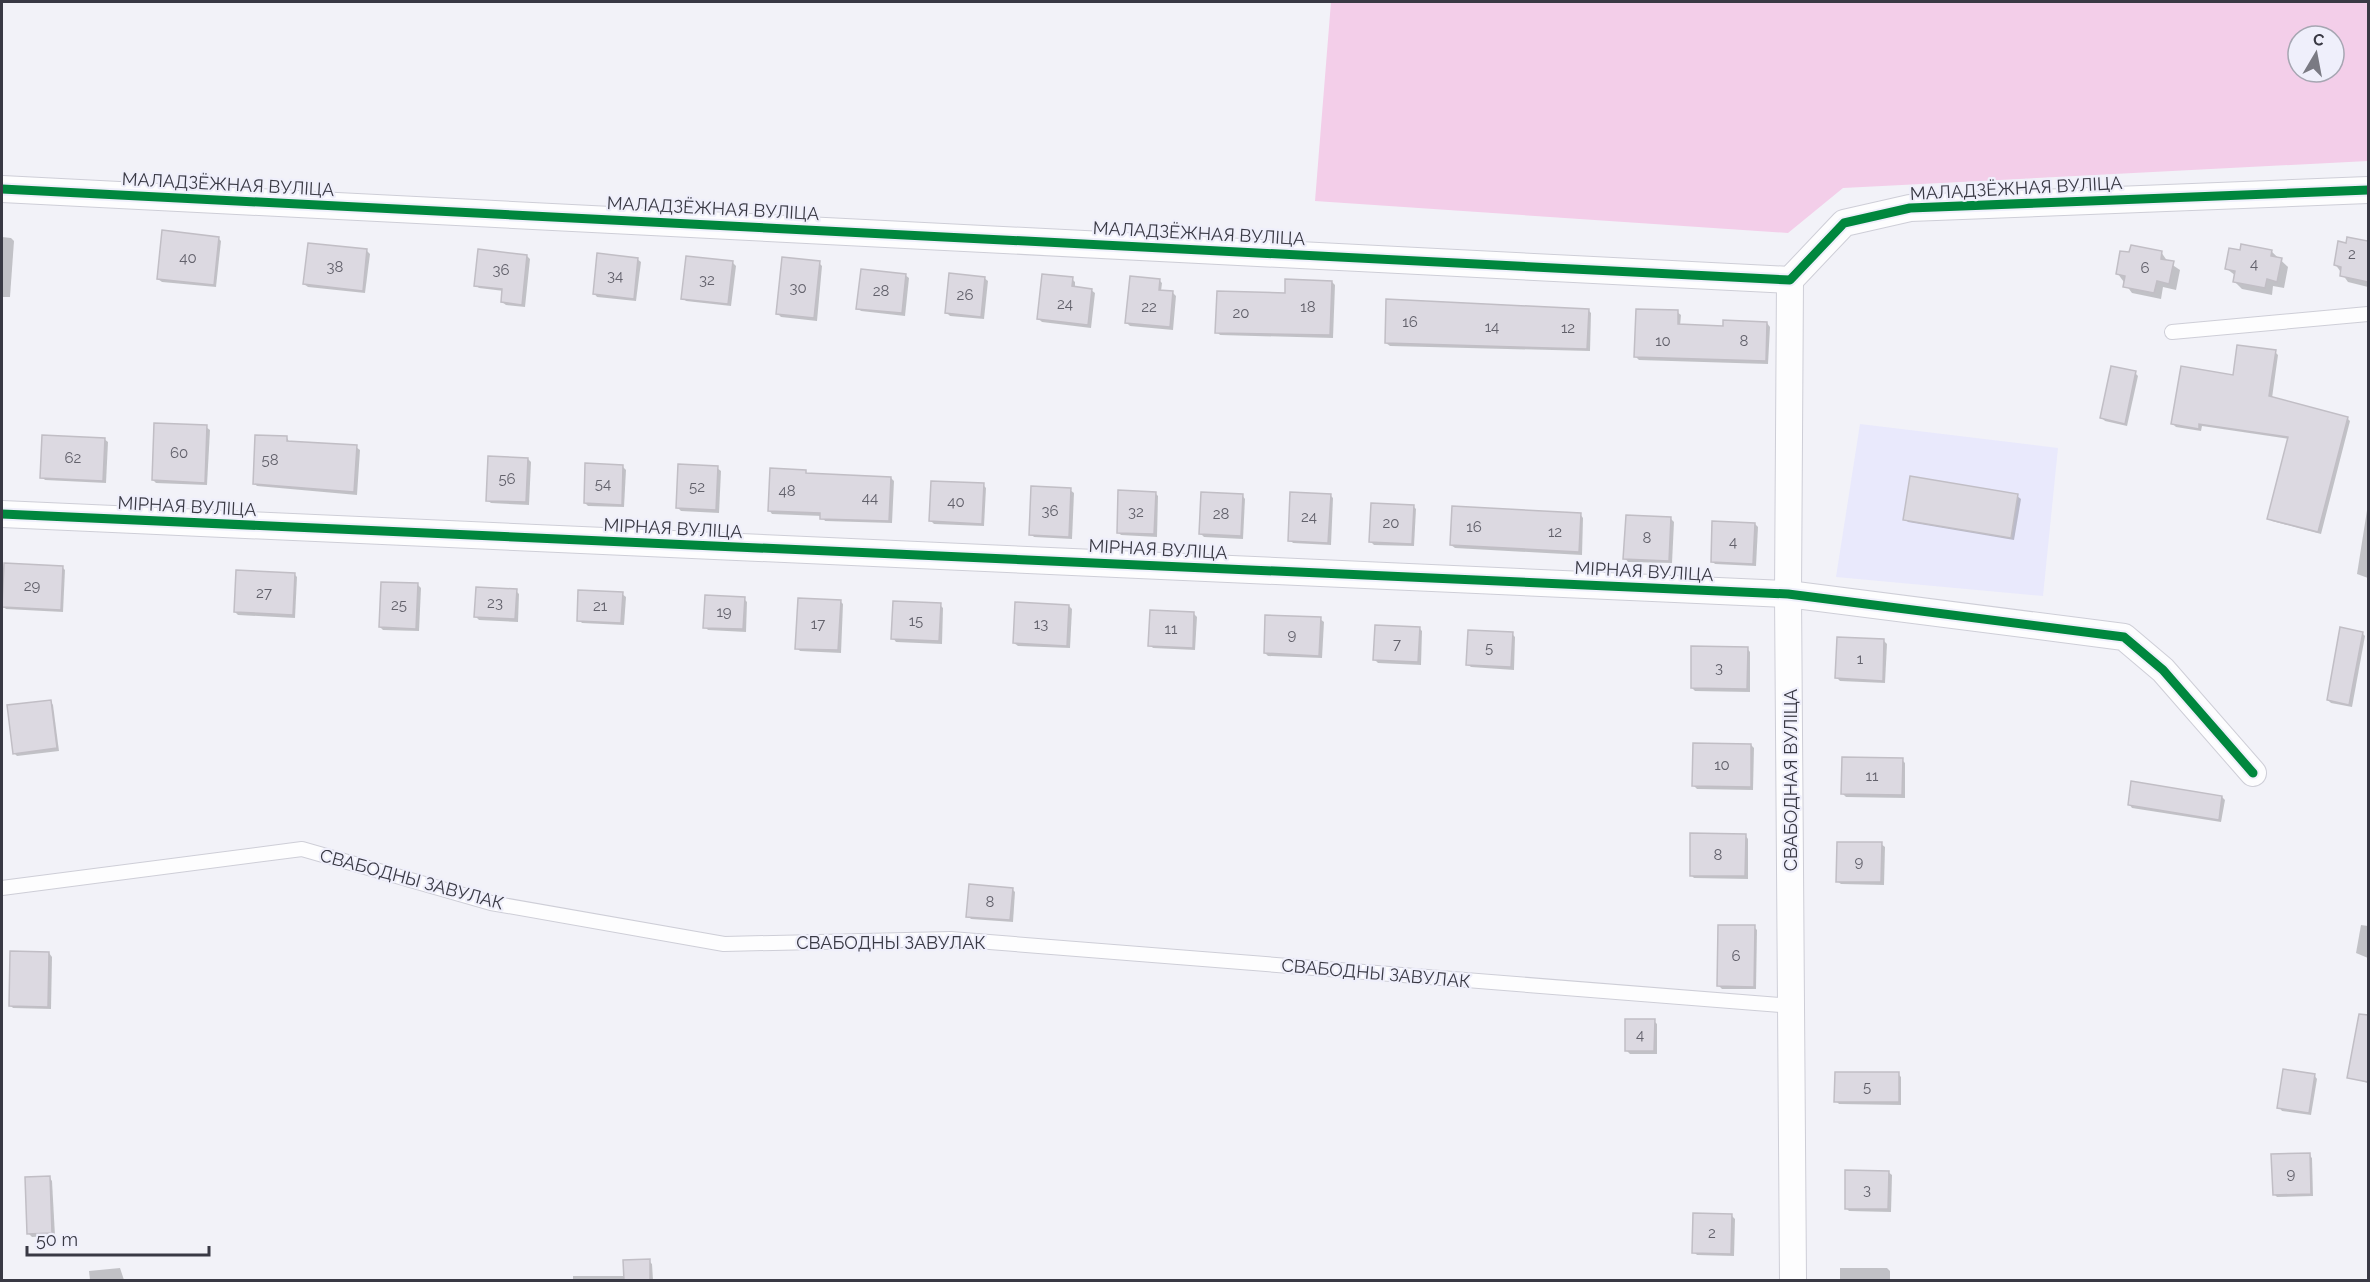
<svg xmlns="http://www.w3.org/2000/svg" width="2370" height="1282" viewBox="0 0 2370 1282" font-family="Raleway,sans-serif">
<style>
.built{fill:#e9e9fc}
.green{fill:#f3cee9;fill-rule:evenodd}
.shadow{fill:#0003}
.building{fill:#dcd9e1;stroke:#c1bec5;stroke-width:1.5}
.lines{fill:none;stroke-linecap:round;stroke-linejoin:round}
.lane-casing{stroke:#ceced7;stroke-width:16}
.street-casing{stroke:#ceced7;stroke-width:28}
.lane{stroke:#fdfdfe;stroke-width:14}
.street{stroke:#fdfdfe;stroke-width:26}
.cycleway-casing{stroke:#efeffb;stroke-width:13}
.cycleway{stroke:#00873e;stroke-width:9}
.labels{text-anchor:middle;dominant-baseline:central;stroke-width:4.5;stroke-linejoin:round;paint-order:stroke}
.number-label{font-size:15px;fill:#62616b}
.street-label{font-size:18px;fill:#393944;stroke:#efeffb}
</style>
<rect width="100%" height="100%" fill="#f2f2f8"/>
<path class="built" d="M1860,424L2058,448L2043,596L1836,577Z"/>
<path class="green" d="M1331,2H2368V161L1843,188L1788,233L1315,201ZM2298,36H2334V72H2298Z"/>
<g class="shadow">
<path d="M2,237L11,238L14,241L10,297H2Z"/>
<path d="M218,238L221,241L216,287L162,282L158,279Z"/>
<path d="M2349,238L2368,242V287L2348,282L2335,264Z"/>
<path d="M367,251L370,254L365,293L308,287L304,284Z"/>
<path d="M2241,251H2271L2288,267L2284,288L2273,286L2272,295L2242,289L2235,282L2236,276L2227,269Z"/>
<path d="M2161,252L2168,262L2180,270L2176,290L2163,287L2161,299L2132,293L2118,274Z"/>
<path d="M527,256L530,259L525,307L506,305L502,302L504,291L479,288L476,285Z"/>
<path d="M637,259L641,262L636,301L597,297L594,293Z"/>
<path d="M732,262L736,266L731,306L686,301L683,298Z"/>
<path d="M819,263L822,266L817,321L781,317L777,313Z"/>
<path d="M905,275L909,278L905,316L861,311L858,308Z"/>
<path d="M984,278L988,281L984,319L950,316L947,313Z"/>
<path d="M1072,279L1075,282V288L1091,290L1095,293L1091,328L1042,322L1039,319Z"/>
<path d="M1159,280L1162,283L1161,291L1173,293L1176,296L1173,330L1130,326L1127,323Z"/>
<path d="M1332,282L1335,285L1333,338L1220,335L1217,332Z"/>
<path d="M1588,310L1591,313L1590,351L1390,346L1386,343Z"/>
<path d="M1677,312L1681,315L1680,326L1724,327L1767,323L1770,327L1768,364L1639,360L1636,357Z"/>
<path d="M2275,352L2278,355L2272,398L2347,418L2350,421L2321,534L2272,521L2269,518L2289,439L2202,426L2201,431L2176,427L2173,424L2234,377Z"/>
<path d="M2135,373L2138,376L2127,426L2105,421L2102,418Z"/>
<path d="M206,427L210,430L207,485L156,483L153,480Z"/>
<path d="M287,438L290,443L356,447L360,450L357,495L257,486L254,483Z"/>
<path d="M104,439L108,442L106,483L45,480L42,477Z"/>
<path d="M528,459L531,462L529,505L491,503L487,500Z"/>
<path d="M623,467L626,470L624,507L588,506L585,503Z"/>
<path d="M717,468L721,471L719,513L681,511L678,508Z"/>
<path d="M805,472L808,475L891,478L894,481L892,523L825,521L822,516L772,514L769,510Z"/>
<path d="M983,485L986,488L984,526L934,524L931,521Z"/>
<path d="M1070,490L1074,493L1072,539L1034,537L1031,534Z"/>
<path d="M1155,493L1158,496L1157,537L1121,535L1118,532Z"/>
<path d="M1242,495L1245,499L1243,539L1204,537L1201,534Z"/>
<path d="M1330,495L1333,498L1331,545L1293,543L1290,540Z"/>
<path d="M2017,496L2021,499L2014,540L1908,522L1905,519Z"/>
<path d="M2368,504V578L2357,574Z"/>
<path d="M1413,506L1416,509L1414,546L1374,545L1370,541Z"/>
<path d="M1580,514L1583,518L1582,555L1455,548L1451,545Z"/>
<path d="M1670,518L1674,522L1672,563L1628,562L1625,558Z"/>
<path d="M1755,524L1758,527L1756,566L1715,564L1712,561Z"/>
<path d="M62,567L65,570L63,612L6,609L3,606Z"/>
<path d="M294,574L297,577L295,618L238,615L235,612Z"/>
<path d="M418,585L421,588L419,631L383,630L380,627Z"/>
<path d="M516,591L519,594L518,622L479,620L476,617Z"/>
<path d="M622,594L626,597L624,625L582,623L579,620Z"/>
<path d="M744,599L747,602L746,632L708,630L705,627Z"/>
<path d="M840,601L843,604L841,653L800,651L797,648Z"/>
<path d="M940,605L943,608L942,644L896,642L893,638Z"/>
<path d="M1069,606L1072,609L1070,648L1018,646L1014,643Z"/>
<path d="M1194,614L1197,617L1195,650L1153,648L1150,645Z"/>
<path d="M1320,619L1324,622L1322,658L1268,656L1265,653Z"/>
<path d="M1419,628L1422,631L1421,665L1378,663L1375,660Z"/>
<path d="M2362,633L2365,636L2352,707L2331,703L2328,700Z"/>
<path d="M1512,634L1515,637L1514,670L1471,667L1467,664Z"/>
<path d="M1884,641L1887,644L1885,683L1840,681L1837,678Z"/>
<path d="M1747,648L1750,652V692L1695,691L1692,688Z"/>
<path d="M50,701L53,705L59,751L17,756L14,753Z"/>
<path d="M1751,745L1754,748L1753,790L1697,789L1694,786Z"/>
<path d="M1902,760L1905,763V798L1846,797L1843,794Z"/>
<path d="M2222,797L2225,800L2221,822L2132,808L2129,804Z"/>
<path d="M1745,835L1748,839V879L1694,878L1691,875Z"/>
<path d="M1881,844L1885,847L1884,885L1841,884L1837,881Z"/>
<path d="M1012,889L1015,892L1013,922L971,919L968,916Z"/>
<path d="M2361,925L2368,926V958L2356,953Z"/>
<path d="M1754,927L1757,930L1756,989H1722L1719,986Z"/>
<path d="M49,953L52,957L51,1009L13,1008L10,1005Z"/>
<path d="M1654,1021L1657,1024V1054H1630L1626,1050Z"/>
<path d="M2355,1042L2368,1044V1083L2349,1077Z"/>
<path d="M1898,1074L1901,1077V1105L1839,1104L1836,1101Z"/>
<path d="M2314,1075L2317,1079L2311,1115L2282,1111L2279,1107Z"/>
<path d="M2309,1155L2312,1158L2313,1196L2277,1197L2274,1194Z"/>
<path d="M1888,1172L1892,1175L1891,1212L1849,1211L1846,1208Z"/>
<path d="M49,1177L52,1181L55,1236L32,1237L29,1234Z"/>
<path d="M1731,1215L1735,1219L1734,1256L1697,1255L1694,1252Z"/>
<path d="M649,1261L652,1264L653,1280H573V1276H625Z"/>
<path d="M120,1268L124,1280H90L89,1271Z"/>
<path d="M1840,1268H1887L1890,1271V1280H1840Z"/>
</g>
<g class="building">
<path d="M162,230L219,237L214,285L157,279Z"/>
<path d="M2347,237L2368,241V282L2340,276L2341,267L2334,265L2338,241L2346,243Z"/>
<path d="M308,243L367,249L363,291L303,284Z"/>
<path d="M2241,244L2272,250L2271,256L2282,258L2277,282L2267,279L2265,288L2233,282L2235,271L2225,269L2229,248L2240,250Z"/>
<path d="M2131,245L2162,251L2161,259L2174,261L2169,284L2157,281L2154,293L2123,287L2125,276L2116,274L2120,251L2129,252Z"/>
<path d="M478,249L527,255L522,305L501,302L502,289L474,286Z"/>
<path d="M597,253L638,258L634,299L593,294Z"/>
<path d="M686,256L733,261L728,304L681,299Z"/>
<path d="M782,257L820,261L814,318L776,314Z"/>
<path d="M861,269L906,274L902,313L856,309Z"/>
<path d="M949,273L985,277L981,317L945,313Z"/>
<path d="M1042,274L1073,277L1072,286L1092,289L1088,325L1037,319Z"/>
<path d="M1130,276L1160,279L1159,290L1173,291L1170,327L1125,323Z"/>
<path d="M1285,279L1332,281L1330,335L1215,333L1217,291L1285,293Z"/>
<path d="M1386,299L1589,309L1587,349L1385,343Z"/>
<path d="M1636,309L1678,310V324L1723,326V320L1767,322L1766,361L1634,357Z"/>
<path d="M2237,345L2276,350L2269,396L2348,417L2318,532L2267,519L2288,437L2199,424V429L2171,424L2181,366L2233,375Z"/>
<path d="M2111,366L2136,371L2125,424L2100,418Z"/>
<path d="M154,423L207,425L205,483L152,480Z"/>
<path d="M42,435L105,438L103,481L40,478Z"/>
<path d="M255,435L287,436V441L357,445L354,492L253,484Z"/>
<path d="M488,456L528,458L526,502L486,501Z"/>
<path d="M585,463L623,465L622,505L584,503Z"/>
<path d="M678,464L718,466L716,510L676,508Z"/>
<path d="M770,468L806,470V473L891,477L889,521L820,519V513L768,511Z"/>
<path d="M1910,476L2018,494L2011,538L1903,520Z"/>
<path d="M931,481L984,483L982,524L929,521Z"/>
<path d="M1031,486L1071,488L1069,537L1029,535Z"/>
<path d="M1118,490L1156,492L1154,534L1117,533Z"/>
<path d="M1201,492L1243,494L1241,536L1199,534Z"/>
<path d="M1290,492L1331,494L1328,543L1288,541Z"/>
<path d="M1371,503L1414,505L1412,544L1369,542Z"/>
<path d="M1452,506L1581,513L1579,552L1450,545Z"/>
<path d="M1626,515L1671,517L1669,561L1623,559Z"/>
<path d="M1712,521L1755,523L1753,564L1711,562Z"/>
<path d="M4,563L63,566L61,610L2,607Z"/>
<path d="M236,570L295,573L293,615L234,612Z"/>
<path d="M381,582L418,583L416,629L379,627Z"/>
<path d="M476,587L517,589L515,619L474,617Z"/>
<path d="M578,590L623,592L621,623L577,621Z"/>
<path d="M705,595L745,597L743,629L703,628Z"/>
<path d="M798,598L841,600L838,650L795,649Z"/>
<path d="M893,601L941,603L939,641L891,639Z"/>
<path d="M1015,602L1069,605L1067,646L1013,643Z"/>
<path d="M1150,610L1194,612L1193,648L1148,646Z"/>
<path d="M1265,615L1321,617L1319,656L1264,653Z"/>
<path d="M1375,625L1420,627L1418,662L1373,660Z"/>
<path d="M2340,627L2363,632L2349,705L2327,700Z"/>
<path d="M1468,630L1513,632L1511,667L1466,665Z"/>
<path d="M1837,637L1884,639L1883,681L1835,678Z"/>
<path d="M1691,646L1748,647L1747,689L1691,688Z"/>
<path d="M51,700L57,748L13,754L7,705Z"/>
<path d="M1693,743L1751,744V787L1692,786Z"/>
<path d="M1842,757L1903,758L1902,795L1841,794Z"/>
<path d="M2131,781L2222,796L2219,820L2128,805Z"/>
<path d="M1690,833L1746,834L1745,876H1690Z"/>
<path d="M1837,842H1882L1881,882H1836Z"/>
<path d="M969,884L1013,888L1010,920L966,917Z"/>
<path d="M1718,925H1755L1754,987L1717,986Z"/>
<path d="M10,951L49,952L48,1007L9,1006Z"/>
<path d="M2359,1014L2368,1015V1082L2347,1078Z"/>
<path d="M1625,1019H1655L1654,1051H1625Z"/>
<path d="M2283,1069L2315,1074L2309,1113L2277,1108Z"/>
<path d="M1835,1072H1899V1102H1834Z"/>
<path d="M2310,1153L2311,1194L2273,1195L2271,1154Z"/>
<path d="M1845,1170L1889,1171L1888,1209H1845Z"/>
<path d="M50,1176L52,1233L27,1234L25,1177Z"/>
<path d="M1693,1213L1732,1214L1731,1254L1692,1253Z"/>
<path d="M650,1259V1281H624L623,1260Z"/>
</g>
<g class="lines">
<defs>
<g id="lane">
<path d="M2172,332L2368,314"/>
<path d="M2,888L302,849L491,903L724,944L951,939L1792,1006"/>
</g>
<g id="street">
<path d="M2,189L1790,280L1844,223L1910,208L2368,190"/>
<path d="M1790,280L1788,594L1793,1280"/>
<path d="M2,514L1788,594L2124,637L2163,670L2253,773"/>
</g>
</defs>
<use href="#lane" class="lane-casing"/>
<use href="#street" class="street-casing"/>
<use href="#lane" class="lane"/>
<use href="#street" class="street"/>
<defs>
<g id="cycleway">
<path d="M2,189L1790,280L1844,223L1910,208L2368,190"/>
<path d="M2,514L1788,594L2124,637L2163,670L2253,773"/>
</g>
</defs>
<use href="#cycleway" class="cycleway-casing"/>
<use href="#cycleway" class="cycleway"/>
</g>
<g class="labels">
<g class="number-label">
<text x="2352" y="254">2</text>
<text x="188" y="258">40</text>
<text x="2254" y="264">4</text>
<text x="335" y="267">38</text>
<text x="2145" y="268">6</text>
<text x="501" y="270">36</text>
<text x="615" y="276">34</text>
<text x="707" y="280">32</text>
<text x="798" y="288">30</text>
<text x="881" y="291">28</text>
<text x="965" y="295">26</text>
<text x="1065" y="304">24</text>
<text x="1149" y="307">22</text>
<text x="1308" y="307">18</text>
<text x="1241" y="313">20</text>
<text x="1410" y="322">16</text>
<text x="1492" y="327">14</text>
<text x="1568" y="328">12</text>
<text x="1663" y="341">10</text>
<text x="1744" y="341">8</text>
<text x="179" y="453">60</text>
<text x="73" y="458">62</text>
<text x="270" y="460">58</text>
<text x="507" y="479">56</text>
<text x="603" y="484">54</text>
<text x="697" y="487">52</text>
<text x="787" y="491">48</text>
<text x="870" y="498">44</text>
<text x="956" y="502">40</text>
<text x="1050" y="511">36</text>
<text x="1136" y="512">32</text>
<text x="1221" y="514">28</text>
<text x="1309" y="517">24</text>
<text x="1391" y="523">20</text>
<text x="1474" y="527">16</text>
<text x="1555" y="532">12</text>
<text x="1647" y="538">8</text>
<text x="1733" y="542">4</text>
<text x="32" y="586">29</text>
<text x="264" y="593">27</text>
<text x="495" y="603">23</text>
<text x="399" y="605">25</text>
<text x="600" y="606">21</text>
<text x="724" y="612">19</text>
<text x="916" y="621">15</text>
<text x="818" y="624">17</text>
<text x="1041" y="624">13</text>
<text x="1171" y="629">11</text>
<text x="1292" y="635">9</text>
<text x="1397" y="644">7</text>
<text x="1489" y="648">5</text>
<text x="1860" y="659">1</text>
<text x="1719" y="668">3</text>
<text x="1722" y="765">10</text>
<text x="1872" y="776">11</text>
<text x="1718" y="855">8</text>
<text x="1859" y="862">9</text>
<text x="990" y="902">8</text>
<text x="1736" y="956">6</text>
<text x="1640" y="1035">4</text>
<text x="1867" y="1087">5</text>
<text x="2291" y="1174">9</text>
<text x="1867" y="1190">3</text>
<text x="1712" y="1233">2</text>
</g>
<g class="street-label">
<text transform="translate(228 184) rotate(3)">МАЛАДЗЁЖНАЯ ВУЛІЦА</text>
<text transform="translate(2016 188) rotate(-3)">МАЛАДЗЁЖНАЯ ВУЛІЦА</text>
<text transform="translate(713 208) rotate(3)">МАЛАДЗЁЖНАЯ ВУЛІЦА</text>
<text transform="translate(1199 233) rotate(3)">МАЛАДЗЁЖНАЯ ВУЛІЦА</text>
<text transform="translate(187 506) rotate(3)">МІРНАЯ ВУЛІЦА</text>
<text transform="translate(673 528) rotate(3)">МІРНАЯ ВУЛІЦА</text>
<text transform="translate(1158 549) rotate(3)">МІРНАЯ ВУЛІЦА</text>
<text transform="translate(1644 571) rotate(3)">МІРНАЯ ВУЛІЦА</text>
<text transform="translate(1790 780) rotate(-90)">СВАБОДНАЯ ВУЛІЦА</text>
<text transform="translate(412 879) rotate(15)">СВАБОДНЫ ЗАВУЛАК</text>
<text x="891" y="942">СВАБОДНЫ ЗАВУЛАК</text>
<text transform="translate(1376 973) rotate(5)">СВАБОДНЫ ЗАВУЛАК</text>
</g>
</g>
<rect width="2370" height="1282" fill="none" stroke="#393944" stroke-width="6"/>
<g transform="translate(2316 54) rotate(10)"><circle r="28" fill="#efeffb" stroke="#a6a6b2" stroke-width="1.5"/>
<path d="M0-4.5L10 22L0 15L-10 22Z" fill="#7a7a83"/>
<text y="-9" font-size="16" font-weight="bold" text-anchor="middle" fill="#393944">С</text>
</g>
<path d="M27 1246v9h182v-9" fill="none" stroke="#393944" stroke-width="3"/>
<text x="36" y="1246" font-size="18" fill="#393944" stroke="#efeffb" stroke-width="4.5" paint-order="stroke">50 m</text>
</svg>
